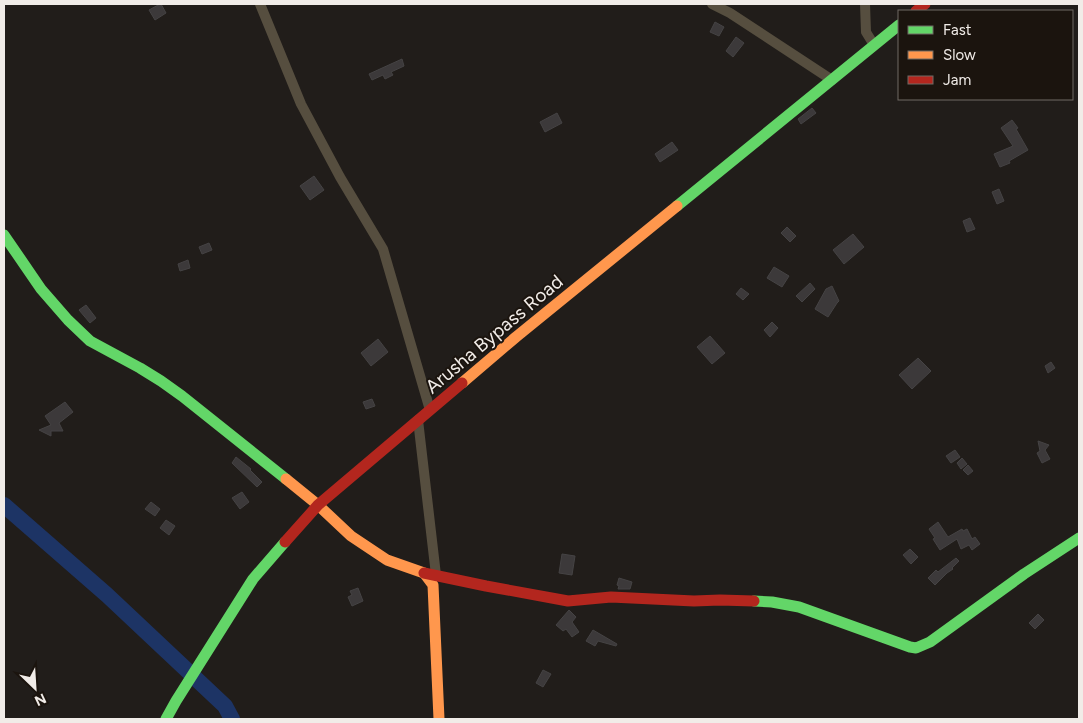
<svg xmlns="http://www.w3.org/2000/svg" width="1083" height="723" viewBox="0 0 1083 723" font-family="Figtree,sans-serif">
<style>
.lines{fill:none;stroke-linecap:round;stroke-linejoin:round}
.river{stroke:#1d3465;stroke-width:16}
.building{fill:#3c393a;stroke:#454344}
.street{stroke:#564e3f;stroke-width:10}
.fast{stroke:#63d668;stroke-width:11}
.slow{stroke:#ff974d;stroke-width:11}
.jam{stroke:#b3261e;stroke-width:11}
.labels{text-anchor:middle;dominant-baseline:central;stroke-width:4;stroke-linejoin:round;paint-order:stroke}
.street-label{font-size:19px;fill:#f1ece8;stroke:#1b140e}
</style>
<rect width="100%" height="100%" fill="#211d1a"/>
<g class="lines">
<path class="river" d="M4,505L107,595L225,706L232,719"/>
</g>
<g class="building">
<path d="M160,4H161L166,13L155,20L149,10Z"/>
<path d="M715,22L724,27L719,36L710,32Z"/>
<path d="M736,37L744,43L733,57L726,51Z"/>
<path d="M402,59L404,66L391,72L393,75L385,79L383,75L372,80L369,74Z"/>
<path d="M812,108L816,113L801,124L798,119Z"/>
<path d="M557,113L562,123L545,132L540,122Z"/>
<path d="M1012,120L1018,128L1016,129L1028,150L1009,161L1010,163L1000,167L994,154L1013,146L1001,128Z"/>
<path d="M672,142L678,150L660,162L655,154Z"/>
<path d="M314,176L324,190L310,200L300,186Z"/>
<path d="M999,189L1004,201L997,204L992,192Z"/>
<path d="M970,218L975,229L967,232L963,221Z"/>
<path d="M787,227L796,236L790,242L781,233Z"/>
<path d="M853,234L864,247L844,264L833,250Z"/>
<path d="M209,243L212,250L202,254L199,247Z"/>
<path d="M188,260L190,268L180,271L178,264Z"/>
<path d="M774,267L789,276L782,287L767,278Z"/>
<path d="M810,283L815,289L802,302L796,296Z"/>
<path d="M832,286L839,301L837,303L828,317L815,309L826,289Z"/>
<path d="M741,288L749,294L743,300L736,294Z"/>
<path d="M86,305L96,318L90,323L79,310Z"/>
<path d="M772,322L778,328L770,337L764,330Z"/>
<path d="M710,336L725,353L712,364L697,347Z"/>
<path d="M378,339L388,352L371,366L361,353Z"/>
<path d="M918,358L931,371L912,389L899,375Z"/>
<path d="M1051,362L1055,368L1048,373L1045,366Z"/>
<path d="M372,399L375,406L366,409L363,402Z"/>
<path d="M65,402L73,412L59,423L63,431H51V436L39,430L51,425L45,416Z"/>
<path d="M1038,441L1049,445L1045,450L1050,459L1042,463L1037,453L1040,451Z"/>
<path d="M955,450L960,457L951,463L946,456Z"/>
<path d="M236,457L251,469L250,470L262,482L257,487L232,463Z"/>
<path d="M962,458L967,464L961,469L957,463Z"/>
<path d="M968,465L973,471L968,475L963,470Z"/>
<path d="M242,492L249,502L240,509L232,498Z"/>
<path d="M151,502L160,509L155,516L145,509Z"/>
<path d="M166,520L175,526L169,535L160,528Z"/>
<path d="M938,522L948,537L962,529L963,531L967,529L972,539L975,537L980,544L972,550L969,545L961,549L957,539L940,550L933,539L935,538L929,529Z"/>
<path d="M910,549L918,557L911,564L903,555Z"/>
<path d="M562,554L575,556L572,575L559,573Z"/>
<path d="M956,558L959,561L952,568L953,569L947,573L935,585L928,578L936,570L938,572Z"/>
<path d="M619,578L632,582L630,589H618L619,586L617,585Z"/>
<path d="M358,588L363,601L352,606L348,597L352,595L350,591Z"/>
<path d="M569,610L576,617L572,622L579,632L572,637L566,629L563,631L556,625Z"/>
<path d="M1038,614L1044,620L1035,629L1029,623Z"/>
<path d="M593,630L617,644L616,646L598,641L595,646L586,641Z"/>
<path d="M543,670L551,674L543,687L536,683Z"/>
</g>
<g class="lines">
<g class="street">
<path d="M260,4L301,104L340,177L383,249L430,410"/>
<path d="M712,4L730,13L832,80"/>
<path d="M865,4L866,32L874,45"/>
<path d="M418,420L436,575"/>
</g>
<g class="fast">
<path d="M677,206L899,25"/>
<path d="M4,235L41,289L68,320L90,341L140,368L161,381L182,396L286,479"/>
<path d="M754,601L772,602L799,607L910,647L916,648L930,642L1024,574L1079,538"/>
<path d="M166,719L176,701L253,579L285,542"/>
</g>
<g class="slow">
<path d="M462,383L516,337L677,206"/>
<path d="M286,479L318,505L351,536L387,560L424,573L433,585L439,719"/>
</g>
<g class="jam">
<path d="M916,11L925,4"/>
<path d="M285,542L318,505L462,383"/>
<path d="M424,573L486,586L568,601L611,597L694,601L720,600L754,601"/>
</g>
</g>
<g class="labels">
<g class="street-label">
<text transform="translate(494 334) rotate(-40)">Arusha Bypass Road</text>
</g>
</g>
<rect width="1083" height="723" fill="none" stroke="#f1ece8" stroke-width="10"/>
<rect x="898" y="10" width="175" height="90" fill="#1b140e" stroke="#716a65"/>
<rect x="908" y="26" width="25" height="8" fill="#63d668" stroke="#716a65"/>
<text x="943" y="35" font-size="15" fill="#f1ece8">Fast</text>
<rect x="908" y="51" width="25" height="8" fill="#ff974d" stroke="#716a65"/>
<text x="943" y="60" font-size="15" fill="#f1ece8">Slow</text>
<rect x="908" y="76" width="25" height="8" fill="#b3261e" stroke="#716a65"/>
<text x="943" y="85" font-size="15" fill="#f1ece8">Jam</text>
<g transform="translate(35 688) rotate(155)" stroke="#1b140e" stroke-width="4" paint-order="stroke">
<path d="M0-4L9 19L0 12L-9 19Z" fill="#f1ece8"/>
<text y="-8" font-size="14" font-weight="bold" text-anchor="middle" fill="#f1ece8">N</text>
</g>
</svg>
